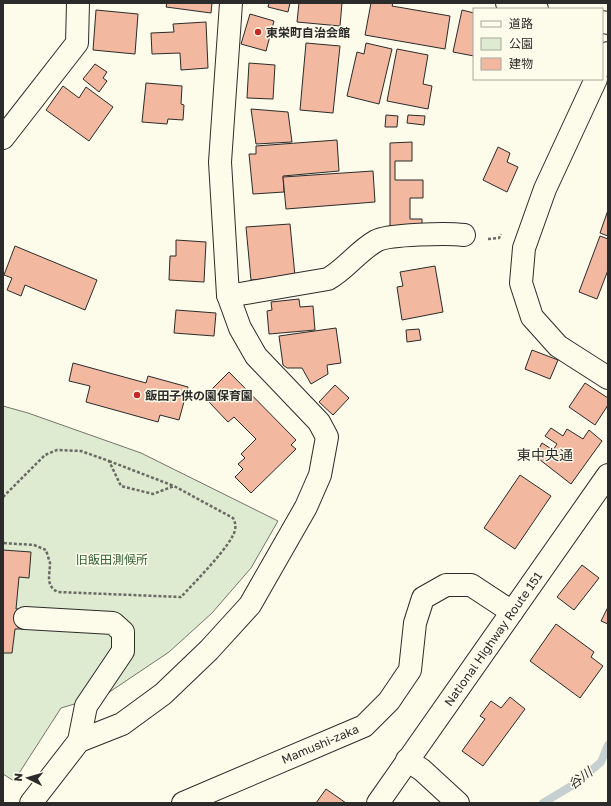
<svg xmlns="http://www.w3.org/2000/svg" width="611" height="806" viewBox="0 0 611 806" font-family="'Golos Text','Noto Sans JP',sans-serif">
<style>
.green{fill:#deebd1;stroke:#74746e}
.lines{fill:none;stroke-linecap:round;stroke-linejoin:round}
.stream{stroke:#c7d0d0;stroke-width:8}
.building{fill:#f2b8a0;stroke:#2b2b2b}
.minor-casing{stroke:#2b2b2b;stroke-width:24}
.highway-casing{stroke:#2b2b2b;stroke-width:24}
.path{stroke:#6a6964;stroke-width:2.5;stroke-dasharray:3 2;stroke-linecap:butt}
.minor{stroke:#fdfbea;stroke-width:22}
.highway{stroke:#fdfbea;stroke-width:22}
.poi-dot{fill:#c62828;stroke:#fdfbea;stroke-width:1.5}
.labels{text-anchor:middle;dominant-baseline:central;stroke-width:3;stroke-linejoin:round;paint-order:stroke}
.poi-label{font-size:12px;font-weight:bold;fill:#2b2b2b;stroke:#fdfbea;text-anchor:start}
.park-label{font-size:12px;fill:#34623c;stroke:#fdfbea}
.street-label{font-size:12px;fill:#2b2b2b;stroke:#fdfbea}
.water-label{font-size:13px;font-style:italic;fill:#2b2b2b;stroke:#fdfbea}
.quarter-label{font-size:14px;fill:#2b2b2b;stroke:#fdfbea}
</style>
<rect width="100%" height="100%" fill="#fdfbea"/>
<path class="green" d="M3,406L28,413L141,453L278,521L251,568L212,613L169,652L105,695L61,708L14,781L3,774Z"/>
<g class="lines">
<path class="stream" d="M543,803L578,782L601,762L608,745"/>
</g>
<g class="building">
<path d="M167,3H212L211,13L166,7Z"/>
<path d="M269,3H290L288,12L268,7Z"/>
<path d="M299,3H342L340,26L297,22Z"/>
<path d="M371,3H393L392,6L450,16L445,49L365,35Z"/>
<path d="M96,10L138,14L135,54L93,50Z"/>
<path d="M462,10L474,13V56L453,52Z"/>
<path d="M250,14L274,21L266,51L241,44Z"/>
<path d="M206,22L208,68L181,70L180,53L152,54L151,33L174,32L173,24Z"/>
<path d="M306,43L340,46L333,113L300,110Z"/>
<path d="M366,43L392,49L379,104L347,96L357,52L364,54Z"/>
<path d="M397,49L428,55L423,84L432,86L428,109L387,101Z"/>
<path d="M249,63L275,65L273,99L247,98Z"/>
<path d="M95,64L107,72L103,78L107,81L99,92L83,79Z"/>
<path d="M146,83L182,86L181,104L184,105L183,120L168,119L167,124L142,122Z"/>
<path d="M63,86L79,98L86,87L113,107L89,141L46,110Z"/>
<path d="M251,109L288,112L292,142L256,144Z"/>
<path d="M386,115L398,116L397,127H385Z"/>
<path d="M408,115L425,116L424,125L407,123Z"/>
<path d="M337,140L339,171L283,176L284,192L253,194L249,154H256V146Z"/>
<path d="M412,142V161H395V180H423V198H410V219H422V230H390V143Z"/>
<path d="M498,147L510,153L507,162L518,167L507,192L483,180Z"/>
<path d="M373,171L375,202L286,209L283,177Z"/>
<path d="M608,210V236L600,233Z"/>
<path d="M290,224L295,276L251,280L246,227Z"/>
<path d="M600,236L608,239V270L597,299L579,292Z"/>
<path d="M176,240L206,242L204,282L169,280L170,256H176Z"/>
<path d="M15,246L97,280L85,310L25,285L21,296L7,290L12,278L4,275Z"/>
<path d="M435,266L443,312L402,320L397,287L403,286L400,272Z"/>
<path d="M299,299L300,307L313,306L315,330L269,334L267,311L272,310L271,302Z"/>
<path d="M176,310L216,313L214,336L174,333Z"/>
<path d="M336,328L341,363L327,365L328,374L311,384L302,368H287L283,365L279,336Z"/>
<path d="M419,329L421,340L407,342L406,330Z"/>
<path d="M532,350L558,360L550,379L525,369Z"/>
<path d="M73,363L146,383L148,376L188,387L179,420L160,415L158,422L86,402L90,386L69,381Z"/>
<path d="M229,372L296,440L291,445L296,449L251,493L235,477L243,469L238,464L245,458L241,454L256,439L234,417L228,422L209,402L213,398L208,393Z"/>
<path d="M585,383L608,398V405L595,425L569,407Z"/>
<path d="M335,385L349,398L333,415L319,402Z"/>
<path d="M551,428L563,436L567,429L583,439L589,430L602,441L571,484L535,456L542,443L553,450L557,444L545,436Z"/>
<path d="M520,475L551,496L515,549L484,528Z"/>
<path d="M3,550L31,552L29,578L19,577L16,609H26L24,629H15L12,653H3Z"/>
<path d="M582,565L599,578L574,610L557,597Z"/>
<path d="M608,607V624L601,621Z"/>
<path d="M556,624L594,652L591,657L603,666L580,698L530,661Z"/>
<path d="M510,697L525,709L483,766L462,751L485,719L480,716L491,701L501,708Z"/>
<path d="M326,789L346,803H316Z"/>
</g>
<g class="lines">
<defs>
<g id="minor">
<path d="M507,3L537,9"/>
<path d="M602,22L608,23"/>
<path d="M602,66L608,53"/>
<path d="M596,79L545,189L524,248L521,283L532,317L558,346L608,378"/>
<path d="M3,138L77,43L78,3"/>
<path d="M228,295L240,294L328,279C346,269 358,251 376,241C388,234 449,233 464,235"/>
<path d="M25,618L113,623L123,632V651L86,706L79,741"/>
<path d="M407,760L422,770L458,803"/>
<path d="M31,803L79,741L122,724L163,694L209,650L250,605L306,507L320,475L327,437L319,422L256,356L240,328L228,295L220,162L231,3"/>
<path d="M183,803L364,726L389,701L410,670L415,623L423,598L446,585H471L512,612"/>
</g>
<path id="highway" d="M378,803L608,475"/>
</defs>
<use href="#minor" class="minor-casing"/>
<use href="#highway" class="highway-casing"/>
<g class="path">
<path d="M488,239L499,238L501,234"/>
<path d="M109,461L174,486"/>
<path d="M3,497L45,455L57,450L81,451L109,461L121,486L153,494L174,486L233,518C235,522 236,525 235,530C232,545 193,584 181,597L58,592C45,586 50,575 50,563C49,559 47,554 46,550L34,545L3,543"/>
</g>
<use href="#minor" class="minor"/>
<use href="#highway" class="highway"/>
</g>
<g class="poi-dot">
<circle cx="258" cy="32" r="4"/>
<circle cx="137" cy="395" r="4"/>
</g>
<g class="labels">
<g class="poi-label">
<text x="266" y="32">東栄町自治会館</text>
<text x="145" y="395">飯田子供の園保育園</text>
</g>
<g class="park-label">
<text x="112" y="559">旧飯田測候所</text>
</g>
<g class="street-label">
<text transform="translate(493 639) rotate(-55)">National Highway Route 151</text>
<text transform="translate(320 744) rotate(-23)">Mamushi-zaka</text>
</g>
<g class="water-label">
<text transform="translate(580 778) rotate(-37)">谷川</text>
</g>
<g class="quarter-label">
<text x="545" y="454">東中央通</text>
</g>
</g>
<rect width="611" height="806" fill="none" stroke="#2b2b2b" stroke-width="8"/>
<rect x="473" y="8" width="130" height="72" fill="#fdfbea" stroke="#a9a89e"/>
<rect x="481" y="21" width="20" height="6" fill="#fdfbea" stroke="#a9a89e"/>
<text x="509" y="28" font-size="12" fill="#2b2b2b">道路</text>
<rect x="481" y="38" width="20" height="12" fill="#deebd1" stroke="#a9a89e"/>
<text x="509" y="48" font-size="12" fill="#2b2b2b">公園</text>
<rect x="481" y="58" width="20" height="12" fill="#f2b8a0" stroke="#a9a89e"/>
<text x="509" y="68" font-size="12" fill="#2b2b2b">建物</text>
<g transform="translate(28 778) rotate(275)" stroke="#fdfbea" stroke-width="3" paint-order="stroke">
<path d="M0-3L7 15L0 10L-7 15Z" fill="#2b2b2b"/>
<text y="-6" font-size="11" font-weight="bold" text-anchor="middle" fill="#2b2b2b">N</text>
</g>
</svg>
